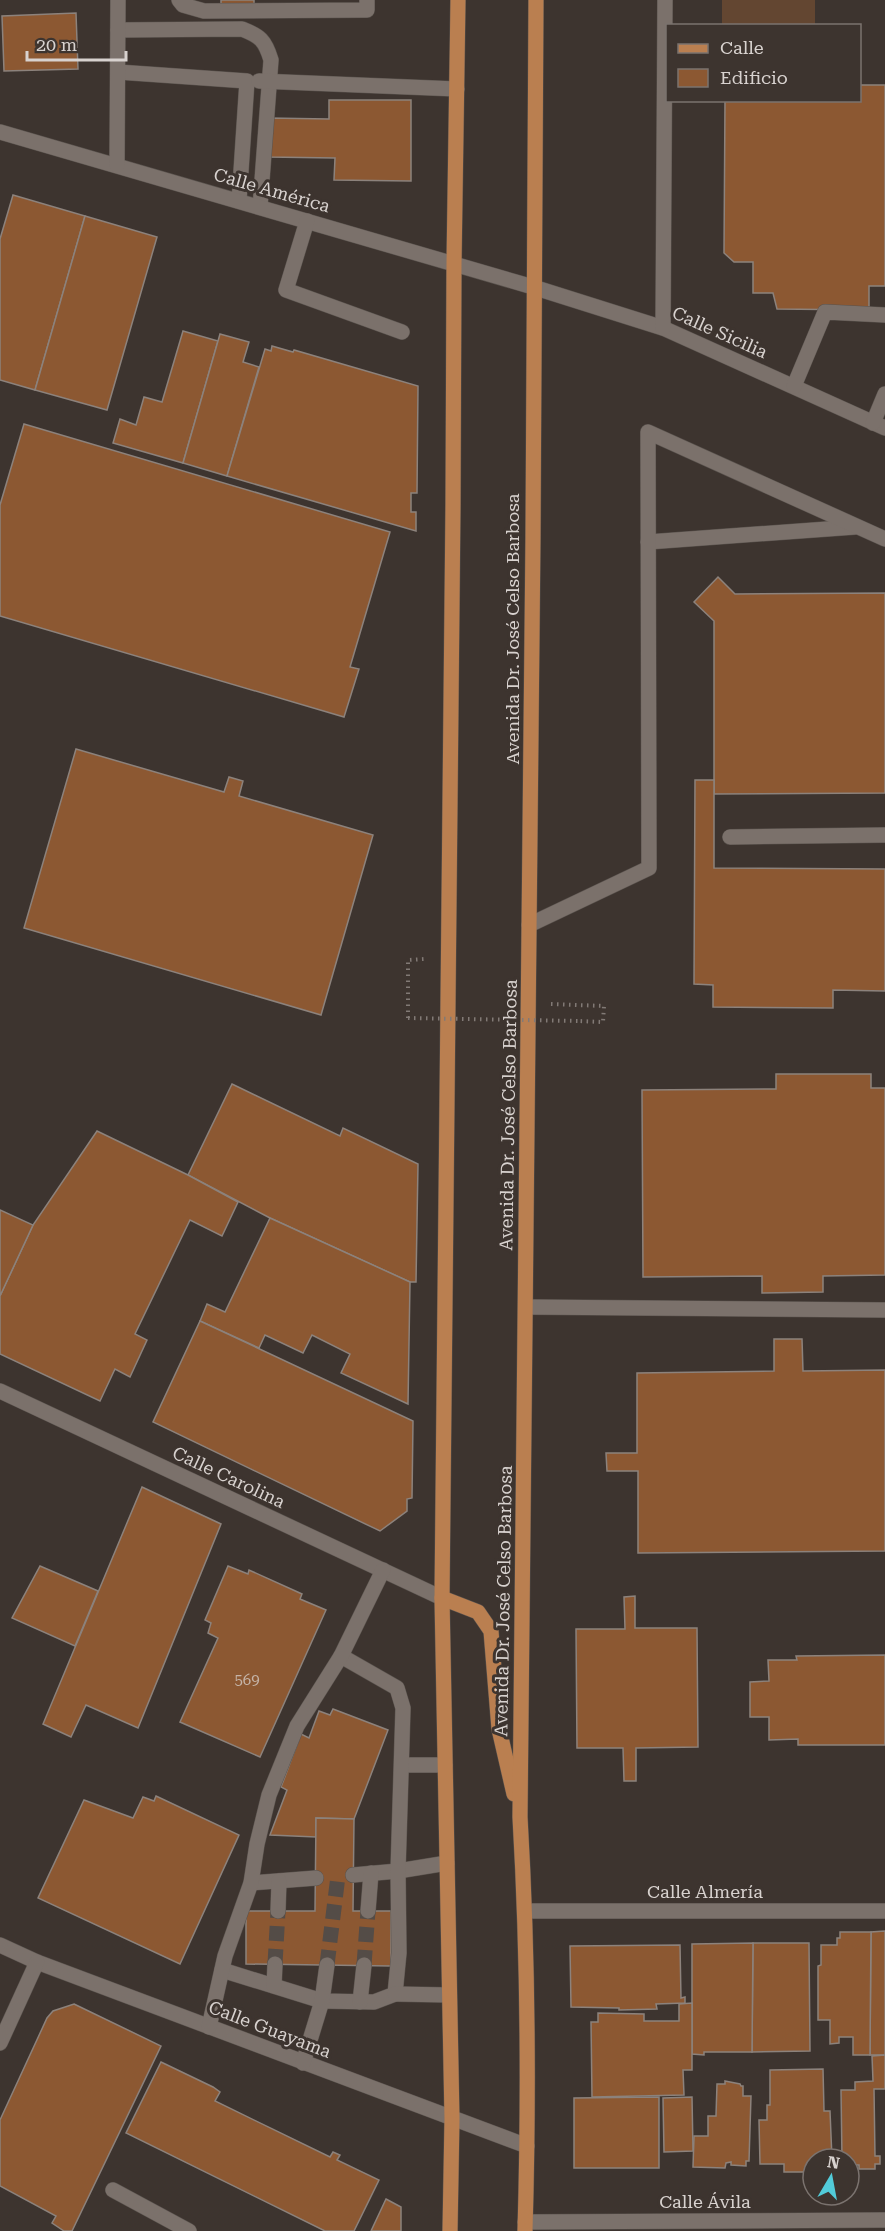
<svg xmlns="http://www.w3.org/2000/svg" width="885" height="2231" viewBox="0 0 885 2231" font-family="'Roboto Serif',serif">
<style>
.green{fill:#634631}
.building{fill:#8c5832;stroke:#8c827c;stroke-width:1.5}
.lines{fill:none;stroke-linecap:round;stroke-linejoin:round}
.minor-tunnel{stroke:#544c47;stroke-width:15;stroke-dasharray:15 8;stroke-linecap:butt}
.minor-casing{stroke:#5a534e;stroke-width:16}
.major-casing{stroke:#5a534e;stroke-width:16}
.path{stroke:#827a76;stroke-width:4;stroke-dasharray:1.5 4.5;stroke-linecap:butt}
.minor{stroke:#7b716b;stroke-width:15}
.major{stroke:#ba7f50;stroke-width:15}
.path-bridge{stroke:#827a76;stroke-width:4;stroke-dasharray:1.5 4.5;stroke-linecap:butt}
.labels{text-anchor:middle;dominant-baseline:central;stroke-width:6;stroke-linejoin:round;paint-order:stroke}
.number-label{font-size:15px;fill:#c5b4a8}
.street-label{font-size:18px;fill:#d8d2cf;stroke:#3d342f}
</style>
<rect width="100%" height="100%" fill="#3d342f"/>
<rect class="green" x="722" y="0" width="93" height="25"/>
<g class="building">
<path d="M221,0H254V5L221,4Z"/>
<path d="M76,13L78,69L4,71L2,16Z"/>
<path d="M860,85H885V286H869V310L777,309L773,293H753V262H734L724,253L725,100H860Z"/>
<path d="M329,100H411V181L334,180L335,158L268,157L269,118L329,119Z"/>
<path d="M13,195L85,216L35,390L0,380V239Z"/>
<path d="M85,216L157,237L107,410L35,390Z"/>
<path d="M183,331L218,341L183,463L113,443L120,419L136,425L144,397L162,402Z"/>
<path d="M220,334L249,342L243,362L259,367L227,476L183,463Z"/>
<path d="M272,346L293,352L294,350L418,386L417,493H411V512H416V531L227,476L265,349L271,351Z"/>
<path d="M24,424L390,532L350,667L359,669L344,717L0,616V505Z"/>
<path d="M718,577L735,594L885,593V793L714,794V621L694,602Z"/>
<path d="M76,749L224,792L229,777L243,781L239,796L373,835L321,1015L24,928Z"/>
<path d="M695,780H714V868L885,869V991L833,990V1008L713,1007V985L694,984Z"/>
<path d="M776,1074H871V1088H885V1275L823,1276V1292L762,1293V1276L643,1277L642,1090L776,1089Z"/>
<path d="M232,1084L340,1136L343,1128L418,1164L416,1282H410L270,1218L188,1175Z"/>
<path d="M97,1131L188,1175L238,1202L222,1236L190,1220L135,1334L147,1340L130,1377L115,1369L100,1401L0,1354V1296L33,1225Z"/>
<path d="M0,1210L33,1225L0,1296Z"/>
<path d="M270,1218L410,1282L408,1404L341,1373L350,1354L312,1335L303,1353L265,1335L259,1348L200,1321L207,1304L225,1312Z"/>
<path d="M200,1321L413,1421L412,1498L407,1499V1511L380,1531L153,1422Z"/>
<path d="M774,1339H802L803,1371L885,1370V1551L638,1553V1471H607L606,1453H637V1373L774,1371Z"/>
<path d="M142,1487L221,1524L138,1728L86,1705L71,1737L43,1724Z"/>
<path d="M40,1566L98,1591L75,1646L12,1618Z"/>
<path d="M228,1566L248,1574L249,1570L302,1594L300,1599L326,1610L260,1757L180,1722L218,1638L208,1633L211,1623L205,1620Z"/>
<path d="M635,1596V1628H697L698,1747L636,1748V1781H624L623,1748H577L576,1629H625L624,1597Z"/>
<path d="M885,1655V1745H798V1739L769,1740V1717H750V1682L769,1681L768,1660H797L796,1656Z"/>
<path d="M333,1709L388,1730L354,1819L316,1818V1837L270,1835L287,1790L281,1787L301,1734L309,1738L319,1711L330,1715Z"/>
<path d="M156,1796L239,1835L180,1964L38,1898L84,1800L133,1818L143,1797L154,1801Z"/>
<path d="M316,1818L354,1819L353,1911H391V1966L246,1964V1911H315Z"/>
<path d="M885,1931V2055H870L871,1932Z"/>
<path d="M840,1932H871L870,2055H853V2037H839V2043L830,2044V2020H818V1966L821,1965V1945H837V1938H840Z"/>
<path d="M753,1943H809L810,2051L752,2052Z"/>
<path d="M753,1943L752,2052H704V2055L692,2054V1944Z"/>
<path d="M680,1945L681,1998L685,1997V2003L656,2004L657,2009L619,2010V2008L571,2007L570,1946Z"/>
<path d="M692,2003V2070H683L684,2095L592,2097L591,2022H598V2013L644,2014V2021H679V2004Z"/>
<path d="M74,2004L161,2046L72,2231H64L52,2223L56,2216L0,2186V2120L47,2018L53,2011Z"/>
<path d="M885,2055V2089H874L875,2156H880V2164H875V2169H859V2165H849V2159H842L841,2090H855V2082L873,2081L872,2056Z"/>
<path d="M161,2062L213,2087L220,2092L215,2101L330,2157L333,2152L340,2155L337,2160L379,2180L354,2231H325L126,2133Z"/>
<path d="M823,2069L824,2111H830L832,2159H813V2172H784V2164H760L759,2120H767V2105H770V2070Z"/>
<path d="M725,2081L740,2084L741,2086H743V2096H751L749,2161H746V2166L731,2165V2162L726,2163L725,2168L693,2167L694,2136H708V2116H716L717,2084H725Z"/>
<path d="M659,2097V2168H574V2098Z"/>
<path d="M692,2097L693,2151L664,2152L663,2098Z"/>
<path d="M386,2199L401,2207V2231H371Z"/>
</g>
<g class="lines">
<g class="minor-tunnel">
<path d="M275,1964L278,1911"/>
<path d="M327,1965L338,1876"/>
<path d="M364,1965L368,1911"/>
</g>
<defs>
<g id="minor">
<path d="M179,0L183,5L204,11L367,10V0"/>
<path d="M118,30L242,29C260,36 265,40 271,60L260,207"/>
<path d="M118,72L247,81L239,201"/>
<path d="M259,81L457,89"/>
<path d="M0,132L533,287L663,328L885,428"/>
<path d="M117,165L118,0"/>
<path d="M307,221L286,290L402,332"/>
<path d="M663,328L665,0"/>
<path d="M794,386L825,312L885,315"/>
<path d="M873,423L885,394"/>
<path d="M648,542L855,527"/>
<path d="M730,837L885,835"/>
<path d="M529,925L649,868L648,432L885,539"/>
<path d="M526,1307L885,1310"/>
<path d="M0,1391L442,1598"/>
<path d="M402,1765H445"/>
<path d="M353,1875L398,1871L447,1863"/>
<path d="M251,1883L316,1878"/>
<path d="M278,1911L279,1881"/>
<path d="M368,1911L371,1873"/>
<path d="M526,1911H885"/>
<path d="M0,1945L37,1962L527,2146"/>
<path d="M222,1970L322,2001L374,2002L395,1994L399,1953L398,1871L403,1708L397,1688L341,1656"/>
<path d="M274,1986L275,1964"/>
<path d="M395,1994L449,1995"/>
<path d="M360,2002L364,1965"/>
<path d="M209,2027L225,1956L251,1883L257,1844L269,1795L297,1726L341,1656L383,1570"/>
<path d="M0,2043L37,1962"/>
<path d="M303,2063L322,2001L327,1965"/>
<path d="M113,2190L189,2231"/>
<path d="M525,2222L885,2220"/>
</g>
<g id="major">
<path d="M442,1598L478,1612L491,1631L499,1729L514,1794"/>
<path d="M450,2231L452,2119L442,1598L453,505L454,264L458,0"/>
<path d="M525,2231C529,2093 528,1955 520,1817L533,537L536,0"/>
</g>
</defs>
<use href="#minor" class="minor-casing"/>
<use href="#major" class="major-casing"/>
<g class="path">
<path d="M551,1004L604,1006L603,1022L579,1021"/>
<path d="M408,1018V960L424,959"/>
</g>
<use href="#minor" class="minor"/>
<use href="#major" class="major"/>
<path class="path-bridge" d="M408,1018L579,1021"/>
</g>
<g class="labels">
<g class="number-label">
<text x="247" y="1680">569</text>
</g>
<g class="street-label">
<text transform="translate(272 190) rotate(16)">Calle América</text>
<text transform="translate(720 332) rotate(24)">Calle Sicilia</text>
<text transform="translate(512 629) rotate(-90)">Avenida Dr. José Celso Barbosa</text>
<text transform="translate(508 1115) rotate(-89)">Avenida Dr. José Celso Barbosa</text>
<text transform="translate(229 1477) rotate(25)">Calle Carolina</text>
<text transform="translate(503 1601) rotate(-89)">Avenida Dr. José Celso Barbosa</text>
<text x="705" y="1891">Calle Almería</text>
<text transform="translate(270 2029) rotate(21)">Calle Guayama</text>
<text x="705" y="2201">Calle Ávila</text>
</g>
</g>
<rect x="666" y="24" width="195" height="78" fill="#3d342f" stroke="#7b736f" stroke-width="1.5"/>
<rect x="678" y="44" width="30" height="9" fill="#ba7f50" stroke="#7b736f" stroke-width="1.5"/>
<text x="720" y="54" font-size="18" fill="#d8d2cf">Calle</text>
<rect x="678" y="69" width="30" height="18" fill="#8c5832" stroke="#7b736f" stroke-width="1.5"/>
<text x="720" y="84" font-size="18" fill="#d8d2cf">Edificio</text>
<g transform="translate(831 2177) rotate(10)"><circle r="28" fill="#3d342f" stroke="#7b736f" stroke-width="1.5"/>
<path d="M0-4.5L10 22L0 15L-10 22Z" fill="#52cbd9"/>
<text y="-9" font-size="16" font-weight="bold" text-anchor="middle" fill="#d8d2cf">N</text>
</g>
<path d="M27 51v9h99v-9" fill="none" stroke="#d8d2cf" stroke-width="3"/>
<text x="36" y="51" font-size="18" fill="#d8d2cf" stroke="#3d342f" stroke-width="4.5" paint-order="stroke">20 m</text>
</svg>
